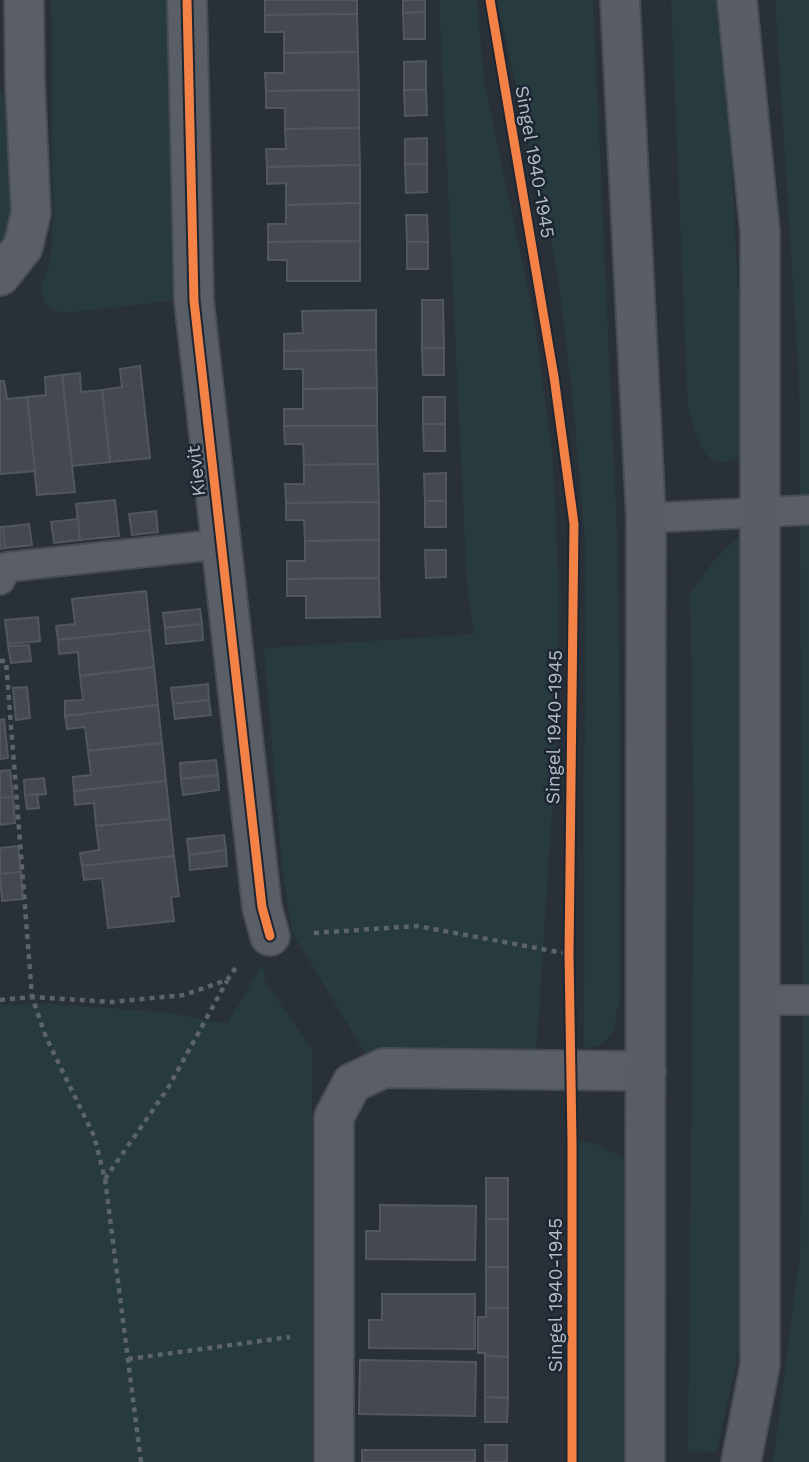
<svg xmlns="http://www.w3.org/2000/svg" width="809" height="1462" viewBox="0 0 809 1462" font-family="'Work Sans',sans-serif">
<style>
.green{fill:#273a3e}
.building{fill:#444950;stroke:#52575f;stroke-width:2}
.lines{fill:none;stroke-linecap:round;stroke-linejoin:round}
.lane-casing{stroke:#484c53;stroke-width:32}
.street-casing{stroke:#484c53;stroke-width:42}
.secondary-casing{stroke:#484c53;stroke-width:42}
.path{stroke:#5d636a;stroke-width:4.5;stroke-dasharray:5 5;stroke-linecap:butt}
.lane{stroke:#5a5e66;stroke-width:28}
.street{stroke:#5a5e66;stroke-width:38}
.secondary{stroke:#595d64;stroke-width:38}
.cycleway-casing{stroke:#1d2633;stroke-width:13}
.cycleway{stroke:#f48246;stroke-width:9}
.labels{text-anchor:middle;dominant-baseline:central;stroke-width:5;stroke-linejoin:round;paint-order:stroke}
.street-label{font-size:19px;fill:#b4bcc9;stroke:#1d2633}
</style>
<rect width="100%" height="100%" fill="#2a3038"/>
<g class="green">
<path d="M51,0H171L177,300L66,313L51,310L44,300L41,287L50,263L53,222Z"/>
<path d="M439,0H477L484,81L534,318L553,460L559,596L556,750L534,1087L384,1085L292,932L282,868L264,648L474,634L467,585Z"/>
<path d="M497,0H593L617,532L620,732V1002C613,1016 619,1029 606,1040C598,1046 594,1049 584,1047L585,541L572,392L557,270Z"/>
<path d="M671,0H720L725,40L741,344L745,454C705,480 698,440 688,410Z"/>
<path d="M775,0H809V1462H773L800,1254L803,1051L799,379Z"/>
<path d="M0,92L16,106L18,278L0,280Z"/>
<path d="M747,531L741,1343L716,1452L688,1451L694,828L690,594C708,567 721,550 747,531Z"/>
<path d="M263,963L265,982L312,1049V1462H0V1005L48,1004L165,1012L227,1024Z"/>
<path d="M578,1141L597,1144L633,1162L630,1462H576Z"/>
</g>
<g class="building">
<path d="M265,0H357V14L265,15Z"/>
<path d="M403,0H425V12L403,13Z"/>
<path d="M425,12V39H404L403,13Z"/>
<path d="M357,14L358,52L284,53V32H265V15Z"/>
<path d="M358,52L359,90L266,91L265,73H284V53Z"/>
<path d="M426,61V90H404V62Z"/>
<path d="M359,90V128L285,129V108H266V91Z"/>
<path d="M404,90H426L427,115L405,116Z"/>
<path d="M359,128L360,165L267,167L266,149H286L285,129Z"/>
<path d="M427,138V164H405V139Z"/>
<path d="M405,164H427V192L406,193Z"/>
<path d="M360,165V203L286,205V183L267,184V167Z"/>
<path d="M360,203V241L268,242V224H286V205Z"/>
<path d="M406,215H427L428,242H407Z"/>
<path d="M360,241V281H287V260H268V242Z"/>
<rect x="407" y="242" width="21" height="27"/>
<path d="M422,300H443L444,348H422Z"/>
<path d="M376,310V350L284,351V334L303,333L302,311Z"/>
<path d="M422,348H444V375H423Z"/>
<path d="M376,350L377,388L303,389V369H284V351Z"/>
<path d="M140,366L150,458L110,462L102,390L122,387L120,369Z"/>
<path d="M80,373L81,392L102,390L110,462L72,466L62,375Z"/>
<path d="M62,375L75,492L37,495L27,397L46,395L45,377Z"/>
<path d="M0,381H4L7,399L27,397L35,471L0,474Z"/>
<path d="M377,388V426H284V409H303V389Z"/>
<rect x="423" y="397" width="22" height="27"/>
<path d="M423,424H445V451H424Z"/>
<path d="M284,426H377L378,464L304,465L303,444H285Z"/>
<path d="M378,464L379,502L286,503L285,484H304V465Z"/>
<path d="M446,473V501H425L424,474Z"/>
<path d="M115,500L119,536L80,540L76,504Z"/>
<rect x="425" y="501" width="21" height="26"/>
<path d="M379,502V540L305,541L304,520H286V503Z"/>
<path d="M156,511L158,532L132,535L129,514Z"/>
<path d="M78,519L80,540L54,543L51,522Z"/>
<path d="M29,524L32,545L5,548L3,527Z"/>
<path d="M0,527H3L5,548L0,549Z"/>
<path d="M379,540V578L287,579V561H305V541Z"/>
<path d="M425,550H446V577L426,578Z"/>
<path d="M379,578L380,617L306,618V596H287V579Z"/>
<path d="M146,591L150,630L58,640L56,626L75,624L72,599Z"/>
<path d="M200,609L202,624L165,628L163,613Z"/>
<path d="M38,617L40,641L8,644L5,620Z"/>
<path d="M202,624L203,640L166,644L165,628Z"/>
<path d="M150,630L154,667L80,676L78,652L59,654L58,640Z"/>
<path d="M29,645L31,661L11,663L8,646Z"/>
<path d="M154,667L158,705L65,716V701L83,700L80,676Z"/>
<path d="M208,684L209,700L173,704L171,688Z"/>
<path d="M27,687L30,718L16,720L13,688Z"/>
<path d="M209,700L211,715L175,719L173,704Z"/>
<path d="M158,705L162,743L88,751L85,727L67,729L65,716Z"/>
<path d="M4,719L8,758L0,759V720Z"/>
<path d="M162,743L166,781L74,791L73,777L91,775L88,751Z"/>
<path d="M216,760L218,775L181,779L180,763Z"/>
<path d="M10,770L13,797L0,798V771Z"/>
<path d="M218,775L219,790L183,795L181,779Z"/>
<path d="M44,778L46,794L25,795L24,780Z"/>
<path d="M166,781L170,819L96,826L94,803L75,805L74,791Z"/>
<path d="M46,794L37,795L39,808L27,809L25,795Z"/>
<path d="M13,797L15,823L0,825V798Z"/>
<path d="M170,819L174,856L82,866L80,853L99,850L96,826Z"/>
<path d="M224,835L226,850L189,855L187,839Z"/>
<path d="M18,846L21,872L0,874V848Z"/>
<path d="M226,850L227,866L190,870L189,855Z"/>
<path d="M174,856L179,896L171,897L174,921L108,928L102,878L84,880L82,866Z"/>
<path d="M21,872L23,899L2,901L0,874Z"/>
<rect x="486" y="1178" width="22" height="41"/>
<path d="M380,1205L476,1206L475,1260L366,1259V1231H380Z"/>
<rect x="486" y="1219" width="22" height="48"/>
<rect x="486" y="1267" width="22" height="41"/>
<path d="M382,1294H475V1349L369,1348V1320H382Z"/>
<path d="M486,1308H508V1357L485,1356V1353H478V1317H486Z"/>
<path d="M485,1356L508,1357V1398L485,1397Z"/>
<path d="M360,1360L476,1362L475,1416L359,1414Z"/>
<path d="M485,1397L508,1398L507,1422H485Z"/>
<rect x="485" y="1445" width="22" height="17"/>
<rect x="362" y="1450" width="113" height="12"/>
</g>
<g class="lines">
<defs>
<g id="lane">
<path d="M646,518L809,510"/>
<path d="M0,580L7,567L222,544"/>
<path d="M760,1000H809"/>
</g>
<g id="street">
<path d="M187,0L194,301L262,907L270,936"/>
<path d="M0,276L23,247L31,213L25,83L24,0"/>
<path d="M334,1462V1117L352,1083L384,1068L646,1071"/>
</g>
<g id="secondary">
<path d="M620,0L646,518L645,1462"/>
<path d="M737,0L760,232V1365L741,1462"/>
</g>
</defs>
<use href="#lane" class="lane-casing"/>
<use href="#street" class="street-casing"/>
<use href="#secondary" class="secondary-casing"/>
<g class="path">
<path d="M0,661H6L32,997L46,1037L94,1136L105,1179L141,1462"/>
<path d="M314,933L417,926L569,954"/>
<path d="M0,1000L32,997L112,1002L184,995L227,980L237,966"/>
<path d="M105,1179L168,1088L227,981"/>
<path d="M128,1359L290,1337"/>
</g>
<use href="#lane" class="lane"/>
<use href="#street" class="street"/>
<use href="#secondary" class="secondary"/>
<defs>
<g id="cycleway">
<path d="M187,0L194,301L262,907L270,936"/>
<path d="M490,0L554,377L574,524L569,954L572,1142V1462"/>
</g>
</defs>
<use href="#cycleway" class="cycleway-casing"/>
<use href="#cycleway" class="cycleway"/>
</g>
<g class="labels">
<g class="street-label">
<text transform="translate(535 162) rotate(80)">Singel 1940-1945</text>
<text transform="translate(196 471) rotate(-97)">Kievit</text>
<text transform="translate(554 727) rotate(-89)">Singel 1940-1945</text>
<text transform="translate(555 1295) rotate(-90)">Singel 1940-1945</text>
</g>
</g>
</svg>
